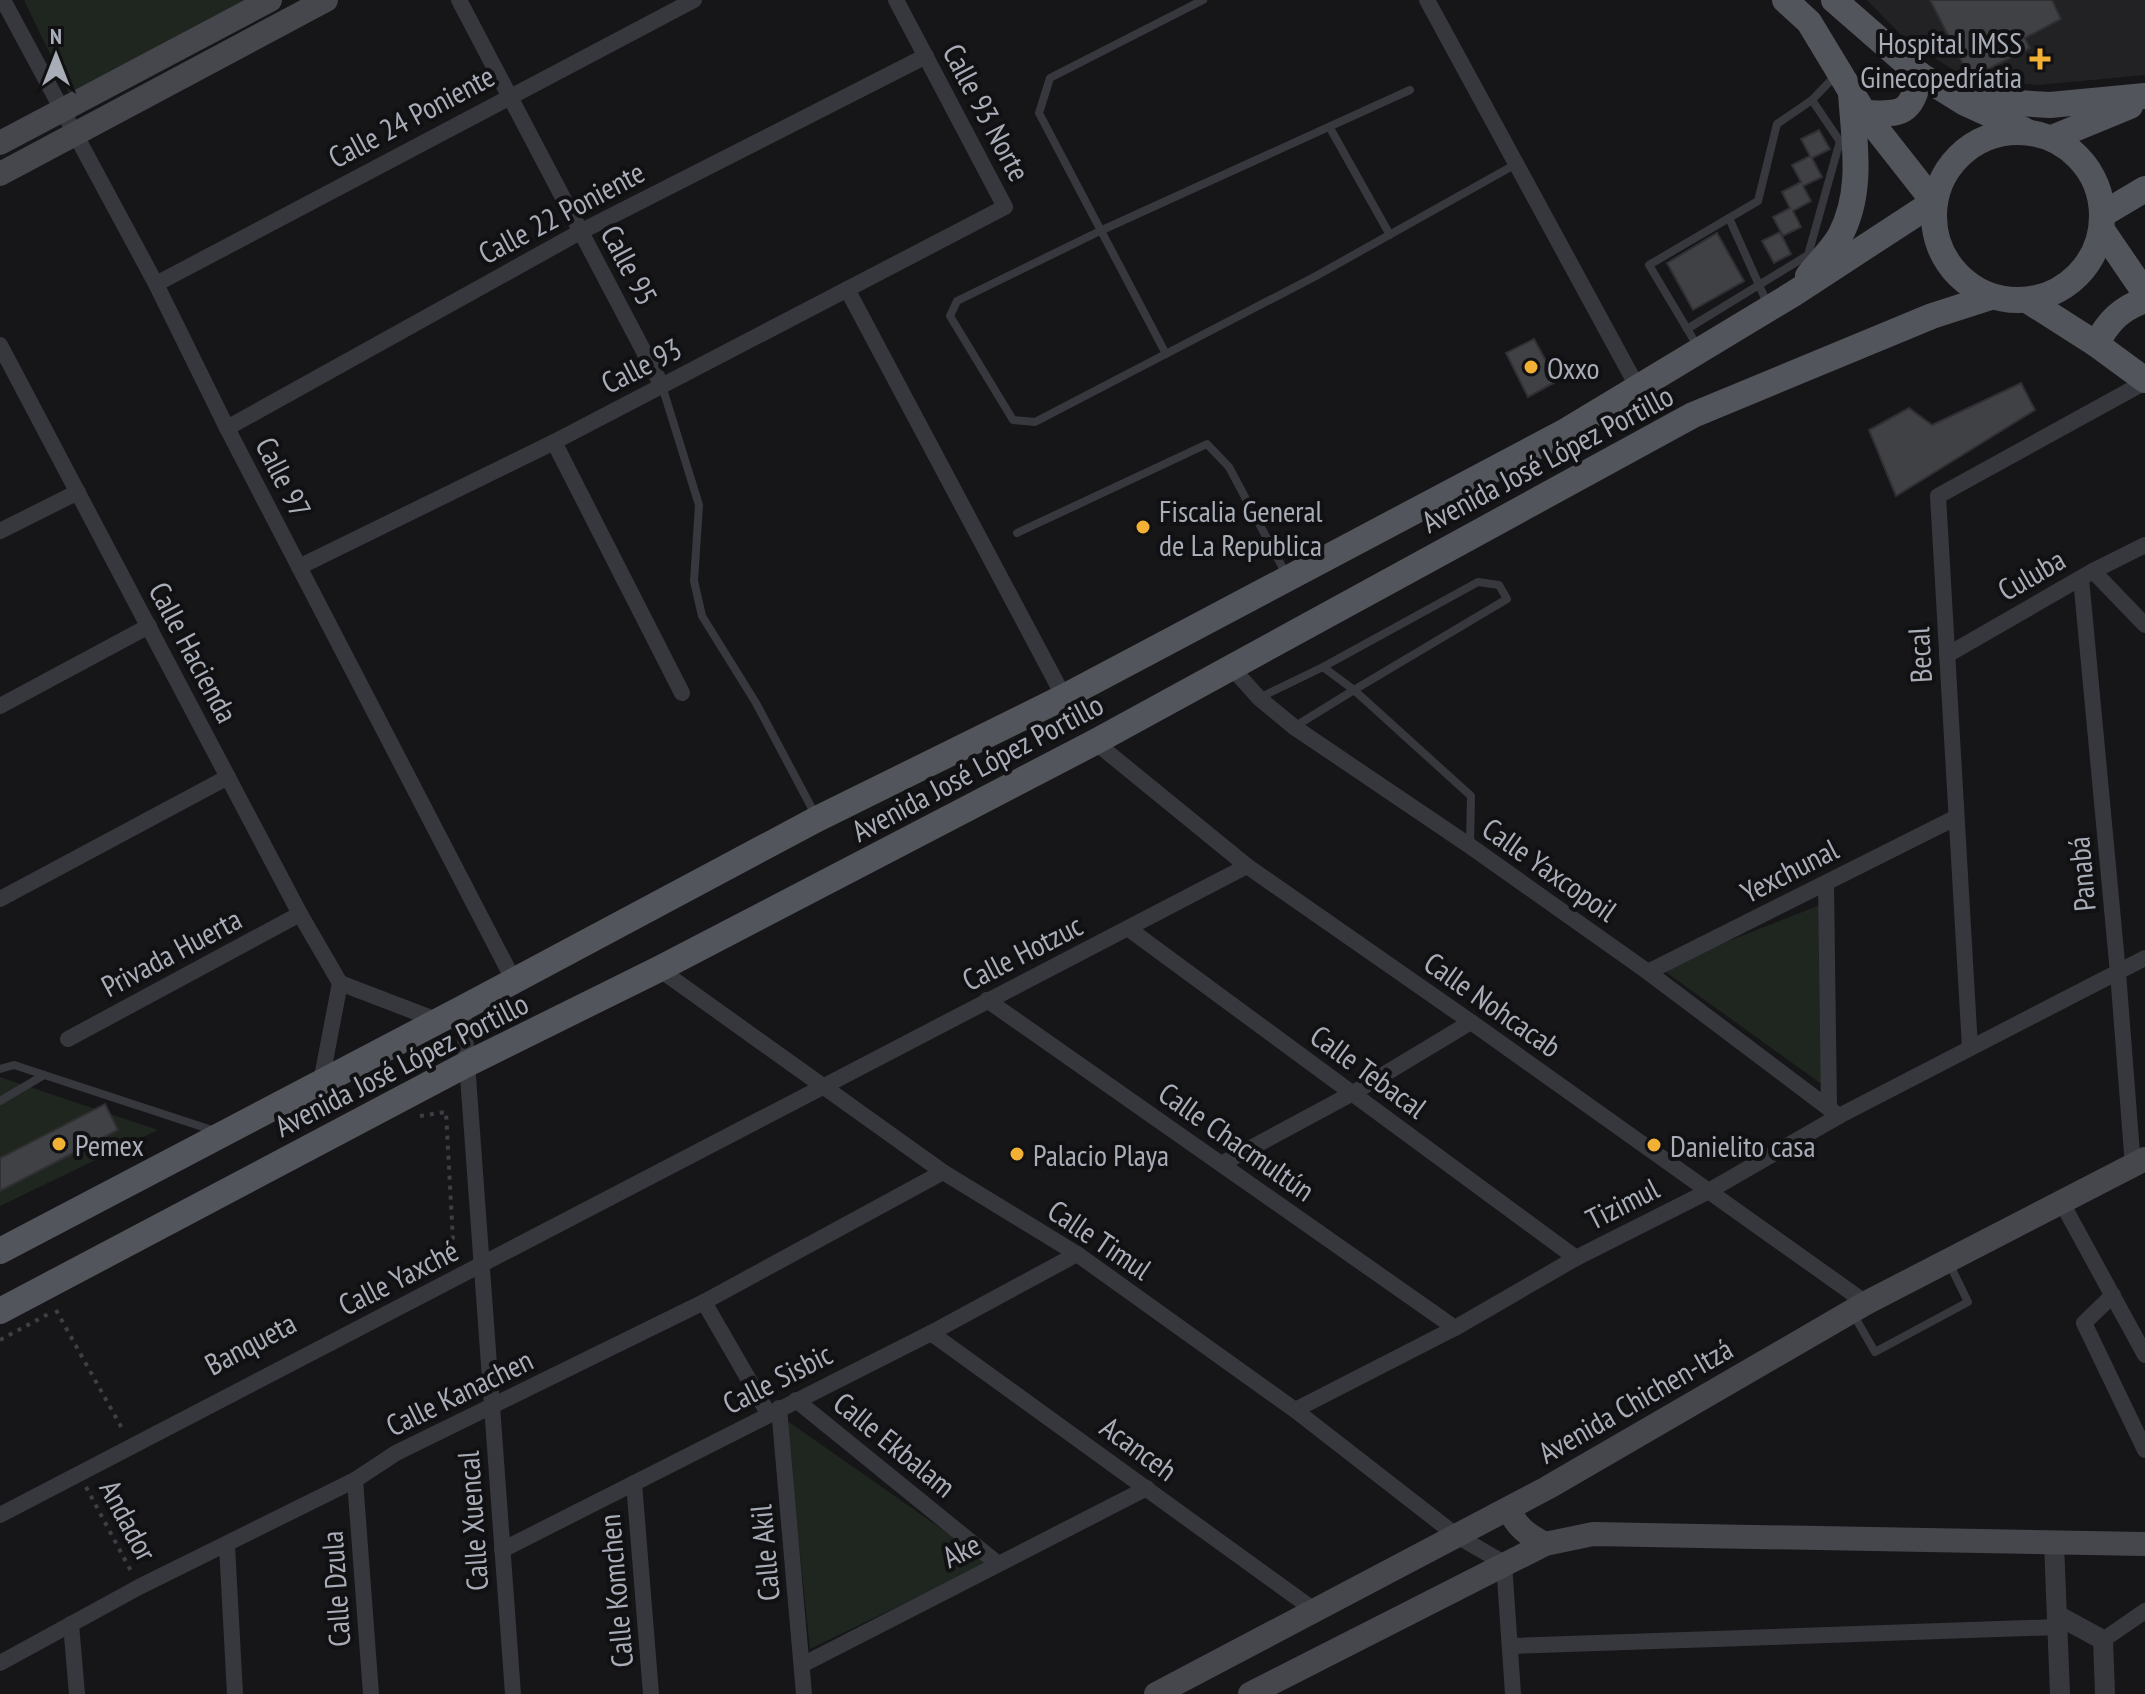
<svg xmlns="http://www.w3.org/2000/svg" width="2145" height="1694" viewBox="0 0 2145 1694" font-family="'PT Sans Narrow',sans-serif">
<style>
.built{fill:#222225}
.green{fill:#1e261f}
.building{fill:#404145;stroke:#303034;stroke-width:2}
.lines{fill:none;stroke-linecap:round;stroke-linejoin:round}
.path{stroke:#3d3f44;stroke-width:4;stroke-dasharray:4 6;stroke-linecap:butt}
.service{stroke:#37383d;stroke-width:8}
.minor{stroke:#37383d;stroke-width:16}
.tertiary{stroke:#37383d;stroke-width:20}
.secondary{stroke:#45474d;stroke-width:24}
.primary{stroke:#53555c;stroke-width:26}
.poi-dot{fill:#f2b134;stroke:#111113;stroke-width:3}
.labels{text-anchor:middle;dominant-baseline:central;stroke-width:8;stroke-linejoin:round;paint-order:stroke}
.poi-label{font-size:30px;fill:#a8adb8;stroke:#111113;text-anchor:start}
.street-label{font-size:30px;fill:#a8adb8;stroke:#111113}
</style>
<rect width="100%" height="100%" fill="#161618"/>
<path class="built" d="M1867,0H2145V75L2038,85L1967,78L1908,42Z"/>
<g class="green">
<path d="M24,0H245L69,93Z"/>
<path d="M1820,905L1823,1085L1660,968Z"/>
<path d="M0,1077L158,1130L0,1206Z"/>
<path d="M786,1420L989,1562L810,1649Z"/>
</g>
<g class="building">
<path d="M1930,0H2052L2061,19L2025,38L2030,48L1972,77L1969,76Z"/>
<path d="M1819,130L1830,149L1812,158L1822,177L1803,186L1811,201L1793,211L1801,227L1783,236L1773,217L1790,208L1782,192L1801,182L1792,165L1810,156L1801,139Z"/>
<path d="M1780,232L1791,254L1774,263L1762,241Z"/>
<path d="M1717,233L1744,281L1693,310L1667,263Z"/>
<path d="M1534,339L1557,381L1528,397L1506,353Z"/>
<path d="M2021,383L2035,410L1896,496L1869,430L1909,408L1932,425Z"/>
<path d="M105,1104L118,1130L0,1191V1158Z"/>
</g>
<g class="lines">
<g class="path">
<path d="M420,1116L446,1112L454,1259"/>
<path d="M56,1310L124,1432"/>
<path d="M0,1340L52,1312"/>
<path d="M86,1487L131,1571"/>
</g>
<g class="service">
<path d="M1410,90L1100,231L957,301L950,316L1013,420L1035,422L1316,276L1516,164"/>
<path d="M1812,100L1843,146"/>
<path d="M1330,128L1390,235"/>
<path d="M1729,218L1768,305"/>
<path d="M1687,329L1808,255L1840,141"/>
<path d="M1698,347L1649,265L1758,201L1777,124L1812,100L1836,75"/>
<path d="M1166,354L1039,113L1050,78L1203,0"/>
<path d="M662,386L699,505L694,581L702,616L756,703L815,814"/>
<path d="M1017,533L1207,444L1229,467L1286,574"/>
<path d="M1259,698L1323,667L1478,582L1499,585L1507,599L1354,690L1323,667"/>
<path d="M1294,727L1354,690L1471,796L1470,845"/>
<path d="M0,1069L14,1065L215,1131"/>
<path d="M0,1101L44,1075"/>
<path d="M1852,1312L1875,1352L1968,1302L1949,1263"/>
</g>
<g class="minor">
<path d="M3,0L156,284L227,428L514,981"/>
<path d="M459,0L662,386"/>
<path d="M1427,0L1638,388"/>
<path d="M156,284L694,0"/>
<path d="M847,289L1064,697"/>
<path d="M0,345L300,914L340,983L439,1021"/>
<path d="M227,428L580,232L926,56"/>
<path d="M554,442L682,693"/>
<path d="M0,531L78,492"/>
<path d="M299,567L554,442L1005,207L896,0"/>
<path d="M2093,571L2145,625"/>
<path d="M2081,578L2118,973L2133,1166"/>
<path d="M1947,655L2093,571L2145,545"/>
<path d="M1231,667L1259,698L1294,727L1470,846L1648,972L1839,1116"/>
<path d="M0,706L149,626"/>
<path d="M1095,742L1247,866L1471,1022L1866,1303"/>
<path d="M1826,884L1829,1107"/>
<path d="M0,899L228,777"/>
<path d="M1129,929L1576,1258"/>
<path d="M659,969L943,1172L1077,1254L1295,1410L1457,1536L1504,1563L1513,1694"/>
<path d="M1648,972L1955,818"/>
<path d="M987,1000L1455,1328"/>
<path d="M463,1008L513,1694"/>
<path d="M68,1039L300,914"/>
<path d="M1970,1048L1938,496L2145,382"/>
<path d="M321,1082L340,983"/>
<path d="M1221,1164L1353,1093L1471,1022"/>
<path d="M2062,1203L2145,1355"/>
<path d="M2113,1295L2084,1323L2145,1450"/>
<path d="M704,1302L768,1413"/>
<path d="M931,1333L1314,1610"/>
<path d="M796,1400L997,1563"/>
<path d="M779,1408L804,1694"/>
<path d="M1295,1410L1455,1328L1576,1258L1707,1192L1839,1116L2145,958"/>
<path d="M355,1480L371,1694"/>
<path d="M634,1483L651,1694"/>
<path d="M0,1515L1247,866"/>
<path d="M227,1546L235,1694"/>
<path d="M502,1550L931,1333L1077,1254"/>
<path d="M71,1624L77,1694"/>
<path d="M2103,1640L2145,1611"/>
<path d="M1510,1646L2058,1627"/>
<path d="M0,1663L139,1587L355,1480L396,1453L704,1302L943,1172"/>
<path d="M802,1665L1147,1488"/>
</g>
<g class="tertiary">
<path d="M2054,1543L2060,1694"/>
<path d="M2057,1615L2103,1640L2105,1694"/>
</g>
<g class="secondary">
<path d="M0,143L270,0"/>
<path d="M0,174L326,0"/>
<path d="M1509,1509C1516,1527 1528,1535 1545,1544"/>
<path d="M1156,1694L1547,1488L1866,1303L2145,1159"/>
<path d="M1250,1694L1545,1544L1593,1534L2145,1544"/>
</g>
<g class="primary">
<path d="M1785,0L1809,22L1864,113L1934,202"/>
<path d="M1834,0L1920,75L1965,103L2024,130"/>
<path d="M1966,92L2017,103L2050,105L2145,96"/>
<path d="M1864,113C1903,115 1911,114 1920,75"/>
<circle cx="2018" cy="216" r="84"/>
<path d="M2052,138L2130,106"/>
<path d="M2103,214L2145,189"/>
<path d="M2102,230L2145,293"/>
<path d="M1808,276C1818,263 1832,250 1840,236C1864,191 1854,141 1851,93"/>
<path d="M2027,300L2096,344L2145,380"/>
<path d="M2096,344C2109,321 2120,309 2145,300"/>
<path d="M0,1251L463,1008L817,819L1064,697L1566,431L1793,294L1934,202"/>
<path d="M0,1311L467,1064L659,969L1095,742L1693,415L1932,316L1991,297"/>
</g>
</g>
<g class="poi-dot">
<path d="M2036 47h8v8h8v8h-8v8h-8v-8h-8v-8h8z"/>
<circle cx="1531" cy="367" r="8"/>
<circle cx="1143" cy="527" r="8"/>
<circle cx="59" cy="1144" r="8"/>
<circle cx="1654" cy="1145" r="8"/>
<circle cx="1017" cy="1154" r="8"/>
</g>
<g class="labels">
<g class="poi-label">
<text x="2022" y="42" text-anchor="end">Hospital IMSS<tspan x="2022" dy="34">Ginecopedríatia</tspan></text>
<text x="1547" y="367">Oxxo</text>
<text x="1159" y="510">Fiscalia General<tspan x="1159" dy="34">de La Republica</tspan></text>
<text x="75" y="1144">Pemex</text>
<text x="1670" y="1145">Danielito casa</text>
<text x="1033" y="1154">Palacio Playa</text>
</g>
<g class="street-label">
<text transform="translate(987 112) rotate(62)">Calle 93 Norte</text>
<text transform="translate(411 116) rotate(-28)">Calle 24 Poniente</text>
<text transform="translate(561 212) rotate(-28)">Calle 22 Poniente</text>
<text transform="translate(630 265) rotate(62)">Calle 95</text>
<text transform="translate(641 365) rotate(-27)">Calle 93</text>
<text transform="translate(1547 458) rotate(-28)">Avenida José López Portillo</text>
<text transform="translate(284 477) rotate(63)">Calle 97</text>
<text transform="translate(2031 574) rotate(-30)">Culuba</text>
<text transform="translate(194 652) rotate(62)">Calle Hacienda</text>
<text transform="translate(1919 655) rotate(-93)">Becal</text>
<text transform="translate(977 767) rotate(-28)">Avenida José López Portillo</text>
<text transform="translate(1550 869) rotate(35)">Calle Yaxcopoil</text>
<text transform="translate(1789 870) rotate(-27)">Yexchunal</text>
<text transform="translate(2081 874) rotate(-95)">Panabá</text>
<text transform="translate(171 952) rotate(-28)">Privada Huerta</text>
<text transform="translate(1022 952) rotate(-27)">Calle Hotzuc</text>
<text transform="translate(1493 1004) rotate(35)">Calle Nohcacab</text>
<text transform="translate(401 1064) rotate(-27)">Avenida José López Portillo</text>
<text transform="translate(1369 1071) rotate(36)">Calle Tebacal</text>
<text transform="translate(1237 1141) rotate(35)">Calle Chacmultún</text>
<text transform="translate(1622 1203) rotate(-27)">Tizimul</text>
<text transform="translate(1100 1239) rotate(34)">Calle Timul</text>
<text transform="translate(398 1277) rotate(-27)">Calle Yaxché</text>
<text transform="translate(250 1343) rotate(-28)">Banqueta</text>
<text transform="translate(777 1378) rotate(-27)">Calle Sisbic</text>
<text transform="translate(459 1392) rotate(-26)">Calle Kanachen</text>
<text transform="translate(1635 1400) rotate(-30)">Avenida Chichen-Itzá</text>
<text transform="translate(895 1444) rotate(39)">Calle Ekbalam</text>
<text transform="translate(1139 1448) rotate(36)">Acanceh</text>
<text transform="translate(129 1520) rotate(62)">Andador</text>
<text transform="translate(472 1521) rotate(-94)">Calle Xuencal</text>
<text transform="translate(961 1550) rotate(-27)">Ake</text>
<text transform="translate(764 1553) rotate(-95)">Calle Akil</text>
<text transform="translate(335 1589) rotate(-94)">Calle Dzula</text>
<text transform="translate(615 1591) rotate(-95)">Calle Komchen</text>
</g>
</g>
<g transform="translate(56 56)" stroke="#111113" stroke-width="6" paint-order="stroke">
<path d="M0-6L14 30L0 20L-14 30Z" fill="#a8adb8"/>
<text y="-12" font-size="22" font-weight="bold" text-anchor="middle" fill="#a8adb8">N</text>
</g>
</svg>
